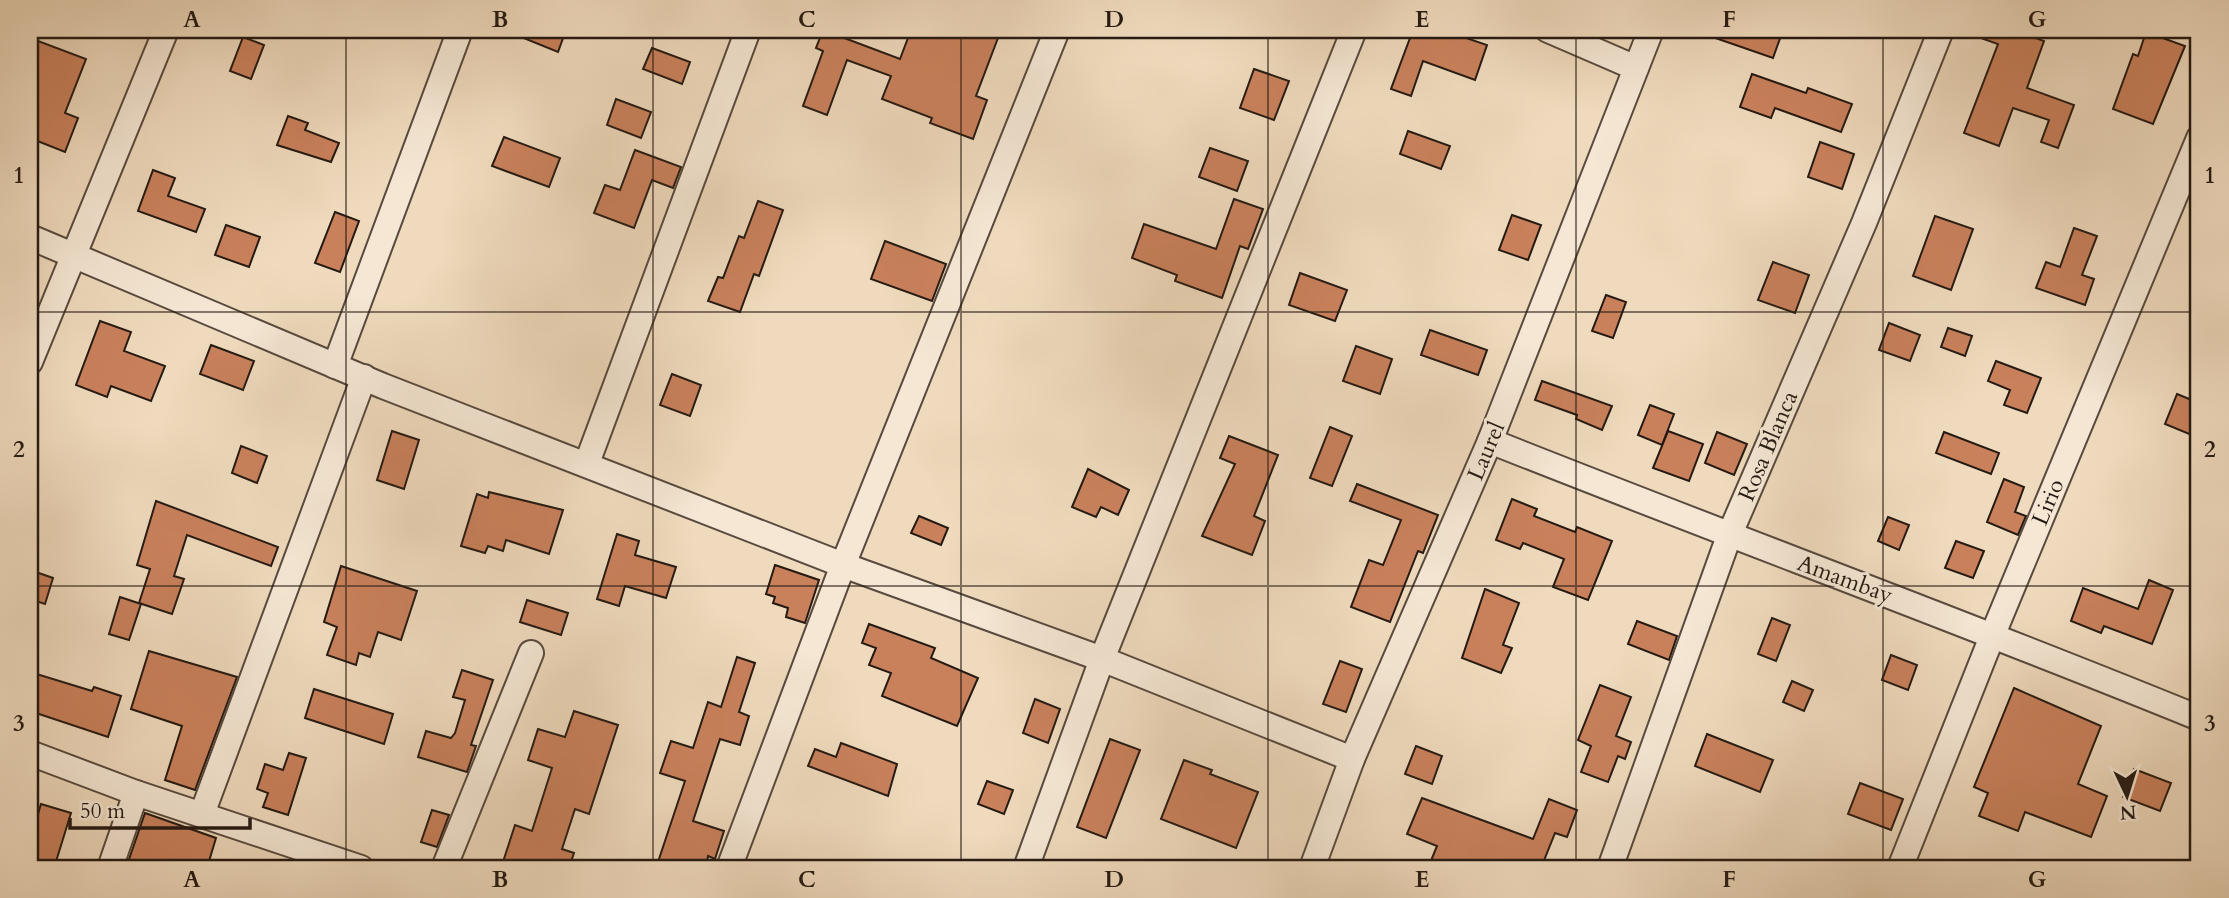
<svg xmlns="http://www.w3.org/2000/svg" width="2229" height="898" viewBox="0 0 2229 898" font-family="Cardo,serif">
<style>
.building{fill:#c9815c;stroke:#251a13;stroke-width:2}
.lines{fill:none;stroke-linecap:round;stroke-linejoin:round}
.street-casing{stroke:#584a3e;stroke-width:28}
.street{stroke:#f5e7d4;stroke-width:24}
.grid{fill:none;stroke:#251a13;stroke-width:2;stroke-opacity:0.55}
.labels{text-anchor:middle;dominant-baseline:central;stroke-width:6;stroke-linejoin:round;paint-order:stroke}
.street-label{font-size:23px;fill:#251a13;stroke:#f5e7d4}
.neatline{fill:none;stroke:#251a13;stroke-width:2.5}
.grid-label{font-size:23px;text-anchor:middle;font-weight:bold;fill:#251a13}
</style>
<rect width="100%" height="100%" fill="#efdabd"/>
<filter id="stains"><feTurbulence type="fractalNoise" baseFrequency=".00286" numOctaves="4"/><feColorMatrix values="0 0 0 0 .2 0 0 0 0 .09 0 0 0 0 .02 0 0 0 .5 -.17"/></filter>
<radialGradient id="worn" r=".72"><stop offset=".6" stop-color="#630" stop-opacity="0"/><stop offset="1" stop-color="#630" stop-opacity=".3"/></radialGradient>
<g class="building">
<path d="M504,30H566L558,52Z"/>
<path d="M823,30L900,59L911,30H1001L976,96L987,100L973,139L930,123L932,118L882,99L891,76L847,60L827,115L803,106L823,51L816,48Z"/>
<path d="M1413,30H1443L1487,45L1475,80L1423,61L1411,96L1391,89Z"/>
<path d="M1701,30H1783L1773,58L1701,33Z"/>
<path d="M1964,30H2014L2044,41L2027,88L2074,105L2058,148L2041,142L2049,120L2013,108L1999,146L1964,133L1998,44L1964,32Z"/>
<path d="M2146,32L2185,46L2153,124L2113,109L2133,54L2138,56Z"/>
<path d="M243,37L264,45L251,79L230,71Z"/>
<path d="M30,38L86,59L65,113L78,118L65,152L30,138Z"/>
<path d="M652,48L690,62L682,84L643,69Z"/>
<path d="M1254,69L1289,81L1274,120L1240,108Z"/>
<path d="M1752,74L1806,93L1808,88L1852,104L1841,132L1775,108L1771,118L1740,107Z"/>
<path d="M616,99L651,112L641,138L607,125Z"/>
<path d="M288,116L308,123L305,130L339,143L331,162L277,145Z"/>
<path d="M1408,131L1450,146L1441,169L1400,154Z"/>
<path d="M504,137L560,158L549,187L492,166Z"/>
<path d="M1820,142L1854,154L1842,189L1808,177Z"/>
<path d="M1210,148L1248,161L1237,191L1199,177Z"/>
<path d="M635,150L681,167L673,188L652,180L634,228L594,213L605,185L620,190Z"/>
<path d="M153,170L175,178L168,196L205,209L196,232L138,211Z"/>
<path d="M1234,199L1263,209L1248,249L1240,246L1222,298L1175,281L1177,275L1132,258L1144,224L1216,249Z"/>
<path d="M758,201L783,210L759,276L754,274L740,312L708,301L718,277L723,278L739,236L744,238Z"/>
<path d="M335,212L359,221L340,272L315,263Z"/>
<path d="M1512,215L1541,225L1528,260L1499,250Z"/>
<path d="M1935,216L1973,229L1951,290L1913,276Z"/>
<path d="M226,225L260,237L249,267L215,255Z"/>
<path d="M2074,228L2097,236L2082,275L2094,279L2085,305L2036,288L2046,262L2060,267Z"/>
<path d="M885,241L946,264L932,301L871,279Z"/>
<path d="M1773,262L1809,275L1795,313L1758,300Z"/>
<path d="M1300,273L1347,290L1335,321L1289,305Z"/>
<path d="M1606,295L1626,302L1613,338L1592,331Z"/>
<path d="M100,321L131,332L124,351L165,366L151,401L111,386L107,397L76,385Z"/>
<path d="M1889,323L1920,335L1910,361L1879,350Z"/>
<path d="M1948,328L1972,336L1965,356L1941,347Z"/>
<path d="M1430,330L1487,350L1478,375L1421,355Z"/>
<path d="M211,345L254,361L243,390L200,374Z"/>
<path d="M1356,346L1392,359L1380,394L1343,381Z"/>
<path d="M1996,361L2041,378L2027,413L2004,405L2010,390L1988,381Z"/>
<path d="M672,374L701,385L690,416L660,405Z"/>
<path d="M1542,381L1612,406L1602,430L1576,419L1577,415L1535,400Z"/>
<path d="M2177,394L2199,403V438L2165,424Z"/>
<path d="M1650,405L1674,414L1662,445L1638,435Z"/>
<path d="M1330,427L1352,436L1332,486L1310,478Z"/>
<path d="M392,431L419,440L404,489L377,480Z"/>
<path d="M1668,431L1703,444L1689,481L1653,468Z"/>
<path d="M1717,432L1747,444L1734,475L1705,463Z"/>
<path d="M1944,432L1999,453L1991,474L1936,453Z"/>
<path d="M1229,436L1278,455L1254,516L1265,521L1252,555L1202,536L1235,464L1220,458Z"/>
<path d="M241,446L267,456L257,483L232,473Z"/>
<path d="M1088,469L1129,490L1118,515L1101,507L1096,517L1072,507Z"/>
<path d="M2004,479L2024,487L2015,512L2026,516L2018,535L1987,522Z"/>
<path d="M1357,484L1438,515L1423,553L1418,551L1390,622L1351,607L1369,560L1383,565L1401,520L1350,501Z"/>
<path d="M489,492L563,510L549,554L506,540L503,551L488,546L485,553L461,546L477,494L488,498Z"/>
<path d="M1512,499L1537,509L1534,516L1575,532L1577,527L1612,541L1588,600L1553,587L1564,559L1523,543L1520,549L1496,540Z"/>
<path d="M156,501L278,547L271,566L187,535L174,576L184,579L172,614L139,603L150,569L137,565Z"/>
<path d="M919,516L948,528L941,545L911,533Z"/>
<path d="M1888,517L1909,525L1899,550L1878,541Z"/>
<path d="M617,534L639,541L635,555L676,567L666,598L625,586L619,606L597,599Z"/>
<path d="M1956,541L1984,551L1973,578L1945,568Z"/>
<path d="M775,565L819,580L805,623L786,617L788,608L773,603L775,597L766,594Z"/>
<path d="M341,566L417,591L401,640L378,632L370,657L359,653L356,665L327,655L337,627L324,622Z"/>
<path d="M30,570L53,578L45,604L30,599Z"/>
<path d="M2149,580L2173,590L2152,644L2104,626L2101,633L2071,621L2083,588L2138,609Z"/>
<path d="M1485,589L1519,603L1503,645L1512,648L1501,673L1462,658Z"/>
<path d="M120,597L141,604L129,640L109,634Z"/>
<path d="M527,600L568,613L561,635L520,622Z"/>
<path d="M1772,618L1790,625L1776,661L1758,654Z"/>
<path d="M1637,621L1677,636L1669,660L1628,644Z"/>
<path d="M869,624L935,648L931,658L978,678L957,726L882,696L891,673L869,665L876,648L862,643Z"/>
<path d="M149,651L237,677L195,790L165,780L182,726L131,709Z"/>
<path d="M1891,655L1917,665L1908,690L1882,680Z"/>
<path d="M737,657L755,663L739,712L749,716L740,745L720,739L693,821L724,831L715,859L708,856L706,868H656L685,781L660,773L671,741L693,748L708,702L721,707Z"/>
<path d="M1340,661L1362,669L1346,712L1323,704Z"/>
<path d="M462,670L493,680L471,745L476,746L467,772L418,757L426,731L451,738L455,733L465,700L453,697Z"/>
<path d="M30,672L92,691L94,687L121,696L108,737L30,711Z"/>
<path d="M1792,681L1813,690L1804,711L1783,702Z"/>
<path d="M1600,685L1631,697L1616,736L1631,742L1625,759L1618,756L1608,782L1581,772L1591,746L1578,740Z"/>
<path d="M2014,688L2101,726L2078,784L2107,796L2091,837L2025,812L2018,831L1979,816L1988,793L1974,787Z"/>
<path d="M314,689L393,714L384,744L305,718Z"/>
<path d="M1035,699L1060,709L1048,743L1023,733Z"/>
<path d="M574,711L618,725L589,814L575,809L562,849L574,853L569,868H501L515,825L532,831L552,768L528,760L538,729L565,737Z"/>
<path d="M1707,734L1773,760L1760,792L1695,766Z"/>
<path d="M1110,739L1140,750L1106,838L1077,827Z"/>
<path d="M841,743L897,764L888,796L808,766L815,749L836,757Z"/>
<path d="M1416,746L1442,756L1432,784L1405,774Z"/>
<path d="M289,753L306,758L288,815L263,807L268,793L257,789L265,764L283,770Z"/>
<path d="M1184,760L1212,770L1210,774L1258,792L1236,848L1161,819Z"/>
<path d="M2134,769L2171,783L2160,811L2123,797Z"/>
<path d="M987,781L1013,790L1004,814L978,804Z"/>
<path d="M1860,783L1903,799L1891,830L1848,814Z"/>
<path d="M1422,798L1533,839L1549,799L1577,810L1567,837L1555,833L1541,868H1428L1437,846L1407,834Z"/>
<path d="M41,804L71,813L54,868L30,861V841Z"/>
<path d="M432,810L449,815L437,847L421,842Z"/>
<path d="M145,813L216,838L207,868H126Z"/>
</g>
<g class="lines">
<defs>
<g id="street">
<path d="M1548,30L1636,68"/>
<path d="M30,237L383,386L843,565L1102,659L1352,759"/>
<path d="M30,362L166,30"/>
<path d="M335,366L460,30"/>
<path d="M1490,441C1726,535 1964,622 2199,718"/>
<path d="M587,463L748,30"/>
<path d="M30,753L136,793L361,868"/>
<path d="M202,814L364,377"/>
<path d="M110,868L136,793"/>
<path d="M444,868L531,653"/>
<path d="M729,868L843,565L1057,30"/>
<path d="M1026,868L1102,659L1354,30"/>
<path d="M1312,868L1352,759L1490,441L1651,30"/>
<path d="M1610,868L1729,536L1864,223L1941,30"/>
<path d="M1900,868L1993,634L2199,138"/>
</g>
</defs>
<use href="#street" class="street-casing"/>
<use href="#street" class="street"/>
</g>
<path class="grid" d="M346,30V868M653,30V868M961,30V868M1268,30V868M1576,30V868M1883,30V868M30,312H2199M30,586H2199"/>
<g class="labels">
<g class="street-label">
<text transform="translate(1768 446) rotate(-67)">Rosa Blanca</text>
<text transform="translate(1486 451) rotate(-67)">Laurel</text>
<text transform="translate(2048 502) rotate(-67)">Lirio</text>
<text transform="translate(1845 579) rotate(20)">Amambay</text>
</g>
</g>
<rect width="2229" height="898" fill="none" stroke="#efdabd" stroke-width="77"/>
<g transform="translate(2127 796) rotate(176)" stroke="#f5e7d4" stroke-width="5" paint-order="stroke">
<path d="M0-5L12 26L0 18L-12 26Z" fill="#251a13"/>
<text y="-10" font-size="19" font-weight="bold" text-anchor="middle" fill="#251a13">N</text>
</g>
<path d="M70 818v10h180v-10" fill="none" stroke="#251a13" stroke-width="3.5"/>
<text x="80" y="818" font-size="21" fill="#251a13" stroke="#f5e7d4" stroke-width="5" paint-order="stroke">50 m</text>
<rect x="38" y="38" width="2152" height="822" class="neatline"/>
<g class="grid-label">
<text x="192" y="27">A</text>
<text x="500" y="27">B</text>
<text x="807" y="27">C</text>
<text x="1114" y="27">D</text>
<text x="1422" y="27">E</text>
<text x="1729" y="27">F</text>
<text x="2037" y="27">G</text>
<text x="19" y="183">1</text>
<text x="2210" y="183">1</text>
<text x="19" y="457">2</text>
<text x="2210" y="457">2</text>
<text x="19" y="731">3</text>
<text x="2210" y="731">3</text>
<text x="192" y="887">A</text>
<text x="500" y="887">B</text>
<text x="807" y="887">C</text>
<text x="1114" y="887">D</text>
<text x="1422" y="887">E</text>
<text x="1729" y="887">F</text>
<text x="2037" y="887">G</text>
</g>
<rect width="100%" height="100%" filter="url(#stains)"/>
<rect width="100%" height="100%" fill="url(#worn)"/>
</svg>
